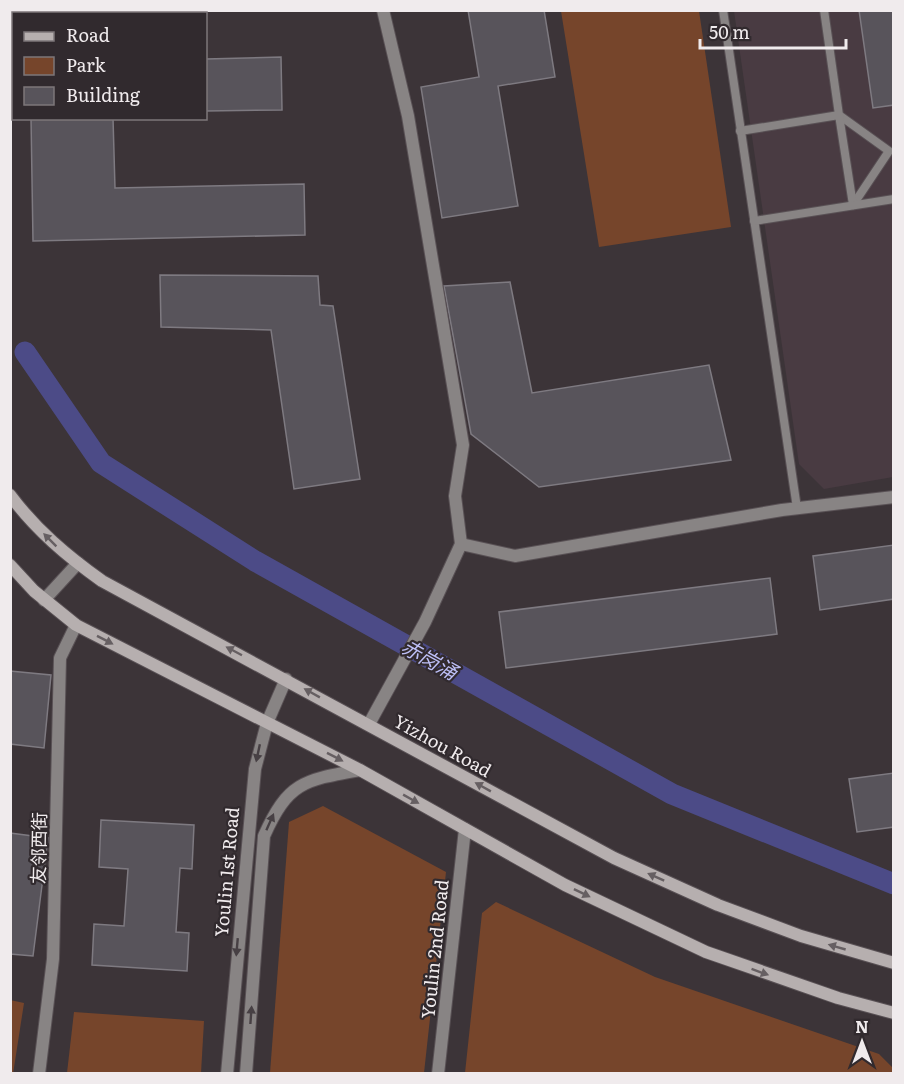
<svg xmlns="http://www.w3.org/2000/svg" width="904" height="1084" viewBox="0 0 904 1084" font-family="Literata,'Noto Sans SC',serif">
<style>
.built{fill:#493b42}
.green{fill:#76452b}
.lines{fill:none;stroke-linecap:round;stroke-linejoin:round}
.canal{stroke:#4c4b87;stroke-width:21}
.building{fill:#58545b;stroke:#7e7a81;stroke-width:1.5}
.service-casing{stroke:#595155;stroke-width:10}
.minor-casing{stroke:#595155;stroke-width:14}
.tertiary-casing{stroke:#595155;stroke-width:14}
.secondary-casing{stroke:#595155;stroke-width:14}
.service{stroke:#888484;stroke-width:8}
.minor{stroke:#888484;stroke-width:12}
.tertiary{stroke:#888484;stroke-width:12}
.secondary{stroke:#b6afaf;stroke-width:12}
.oneway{fill:#665f62}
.oneway2{fill:#474044}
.labels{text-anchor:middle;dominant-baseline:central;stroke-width:4.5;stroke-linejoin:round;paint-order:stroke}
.street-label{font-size:18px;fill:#f0ebed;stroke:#312a2e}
.water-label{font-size:20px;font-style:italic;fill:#bcbef5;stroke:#312a2e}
</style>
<rect width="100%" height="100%" fill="#3c3438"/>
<path class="built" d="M734,11H893V477L824,489L799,464Z"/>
<g class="green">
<path d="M561,11H699L731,227L599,247Z"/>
<path d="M323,806L446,872L424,1073H270L289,822Z"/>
<path d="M496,902L655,977L879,1054L893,1068V1073H465L482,913Z"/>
<path d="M10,1000L24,1003L13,1074L10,1073Z"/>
<path d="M74,1012L204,1021L201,1073H67Z"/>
</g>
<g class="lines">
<path class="canal" d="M25,352L101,463L255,561L672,794L894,884"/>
</g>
<g class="building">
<path d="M468,10H544L555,77L498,86L518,206L442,218L421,87L479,77Z"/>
<path d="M859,10H894V105L873,108Z"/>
<path d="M281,57L282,110L206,111V59Z"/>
<path d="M31,118H113L115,188L304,184L305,235L33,241Z"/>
<path d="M160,275L318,276L320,305L333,306L360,479L294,489L271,330L161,327Z"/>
<path d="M510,282L532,393L709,365L731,460L539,487L471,434L444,286Z"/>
<path d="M894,545V599L820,610L813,556Z"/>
<path d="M770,578L777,634L506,668L499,612Z"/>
<path d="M10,671L51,675L44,748L10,744Z"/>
<path d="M894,773V827L857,832L849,779Z"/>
<path d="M101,820L194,825L192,869L180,868L176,932L189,933L187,971L92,965L94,924L124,926L128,869L99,867Z"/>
<path d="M10,833L48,838L33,956L10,954Z"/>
</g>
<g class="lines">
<defs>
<g id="service">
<path d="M723,10L797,508"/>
<path d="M824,10L839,115L889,151L853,205"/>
<path d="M740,131L839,115L853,205"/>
<path d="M754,221L894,199"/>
</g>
<g id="minor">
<path d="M461,544L515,556L782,510L894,497"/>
<path d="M44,600L78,563"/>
<path d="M369,724L425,622L461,544L455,496L463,445L408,116L383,10"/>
<path d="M39,1074L53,959L60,658L76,625"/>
<path d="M438,1074L465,829"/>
</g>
<g id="tertiary">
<path d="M227,1074L255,769L267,723L286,679"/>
<path d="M246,1074L264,836C288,782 304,780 360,770"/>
</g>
<g id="secondary">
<path d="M10,495C36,530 67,556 102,581L614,858L718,905L801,936L894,963"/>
<path d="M10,565L34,591L76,625L360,770L565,885L706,952L838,998L894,1013"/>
</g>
</defs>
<use href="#service" class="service-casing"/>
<use href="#minor" class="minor-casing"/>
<use href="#tertiary" class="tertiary-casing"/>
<use href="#secondary" class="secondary-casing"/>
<use href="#service" class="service"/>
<use href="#minor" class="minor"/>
<use href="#tertiary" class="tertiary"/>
<use href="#secondary" class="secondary"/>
</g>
<defs><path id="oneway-solid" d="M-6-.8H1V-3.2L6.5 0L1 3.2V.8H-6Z" transform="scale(1.5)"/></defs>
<g class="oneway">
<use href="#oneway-solid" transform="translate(50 540) rotate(-135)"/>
<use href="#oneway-solid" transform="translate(105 640) rotate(27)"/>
<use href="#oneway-solid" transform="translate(234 651) rotate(-152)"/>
<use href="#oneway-solid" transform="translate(312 693) rotate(-151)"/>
<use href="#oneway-solid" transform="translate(335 757) rotate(27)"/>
<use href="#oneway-solid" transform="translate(483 787) rotate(-151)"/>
<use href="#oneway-solid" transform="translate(411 799) rotate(29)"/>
<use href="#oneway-solid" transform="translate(656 877) rotate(-156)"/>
<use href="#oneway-solid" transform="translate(582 893) rotate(26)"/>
<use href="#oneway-solid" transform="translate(837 947) rotate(-164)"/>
<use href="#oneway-solid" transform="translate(760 972) rotate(20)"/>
</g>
<g class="oneway2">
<use href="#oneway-solid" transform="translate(258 753) rotate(102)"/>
<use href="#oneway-solid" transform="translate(270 822) rotate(-66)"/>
<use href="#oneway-solid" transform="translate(237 947) rotate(95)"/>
<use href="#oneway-solid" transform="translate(251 1015) rotate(-86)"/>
</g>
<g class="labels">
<g class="street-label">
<text transform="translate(443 745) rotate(29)">Yizhou Road</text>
<text transform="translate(38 848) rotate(-89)">友邻西街</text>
<text transform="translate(226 872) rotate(-85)">Youlin 1st Road</text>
<text transform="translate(434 949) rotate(-84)">Youlin 2nd Road</text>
</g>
<g class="water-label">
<text transform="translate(430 658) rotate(29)">赤岗涌</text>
</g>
</g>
<rect width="904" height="1084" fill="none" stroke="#f0ebed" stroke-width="24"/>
<rect x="12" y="12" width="195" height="108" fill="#312a2e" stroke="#7d777a" stroke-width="1.5"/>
<rect x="24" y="32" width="30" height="9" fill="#b6afaf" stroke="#7d777a" stroke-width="1.5"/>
<text x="66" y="42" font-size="18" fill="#f0ebed">Road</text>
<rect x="24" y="57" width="30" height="18" fill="#76452b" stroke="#7d777a" stroke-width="1.5"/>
<text x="66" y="72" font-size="18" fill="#f0ebed">Park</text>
<rect x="24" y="87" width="30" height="18" fill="#58545b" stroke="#7d777a" stroke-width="1.5"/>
<text x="66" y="102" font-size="18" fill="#f0ebed">Building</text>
<g transform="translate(862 1042)" stroke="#312a2e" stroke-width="4.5" paint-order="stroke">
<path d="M0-4.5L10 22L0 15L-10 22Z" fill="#f0ebed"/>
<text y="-9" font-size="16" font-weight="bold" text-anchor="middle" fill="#f0ebed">N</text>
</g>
<path d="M700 39v9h146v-9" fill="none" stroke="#f0ebed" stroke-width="3"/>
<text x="709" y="39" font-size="18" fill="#f0ebed" stroke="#312a2e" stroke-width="4.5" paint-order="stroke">50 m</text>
</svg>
